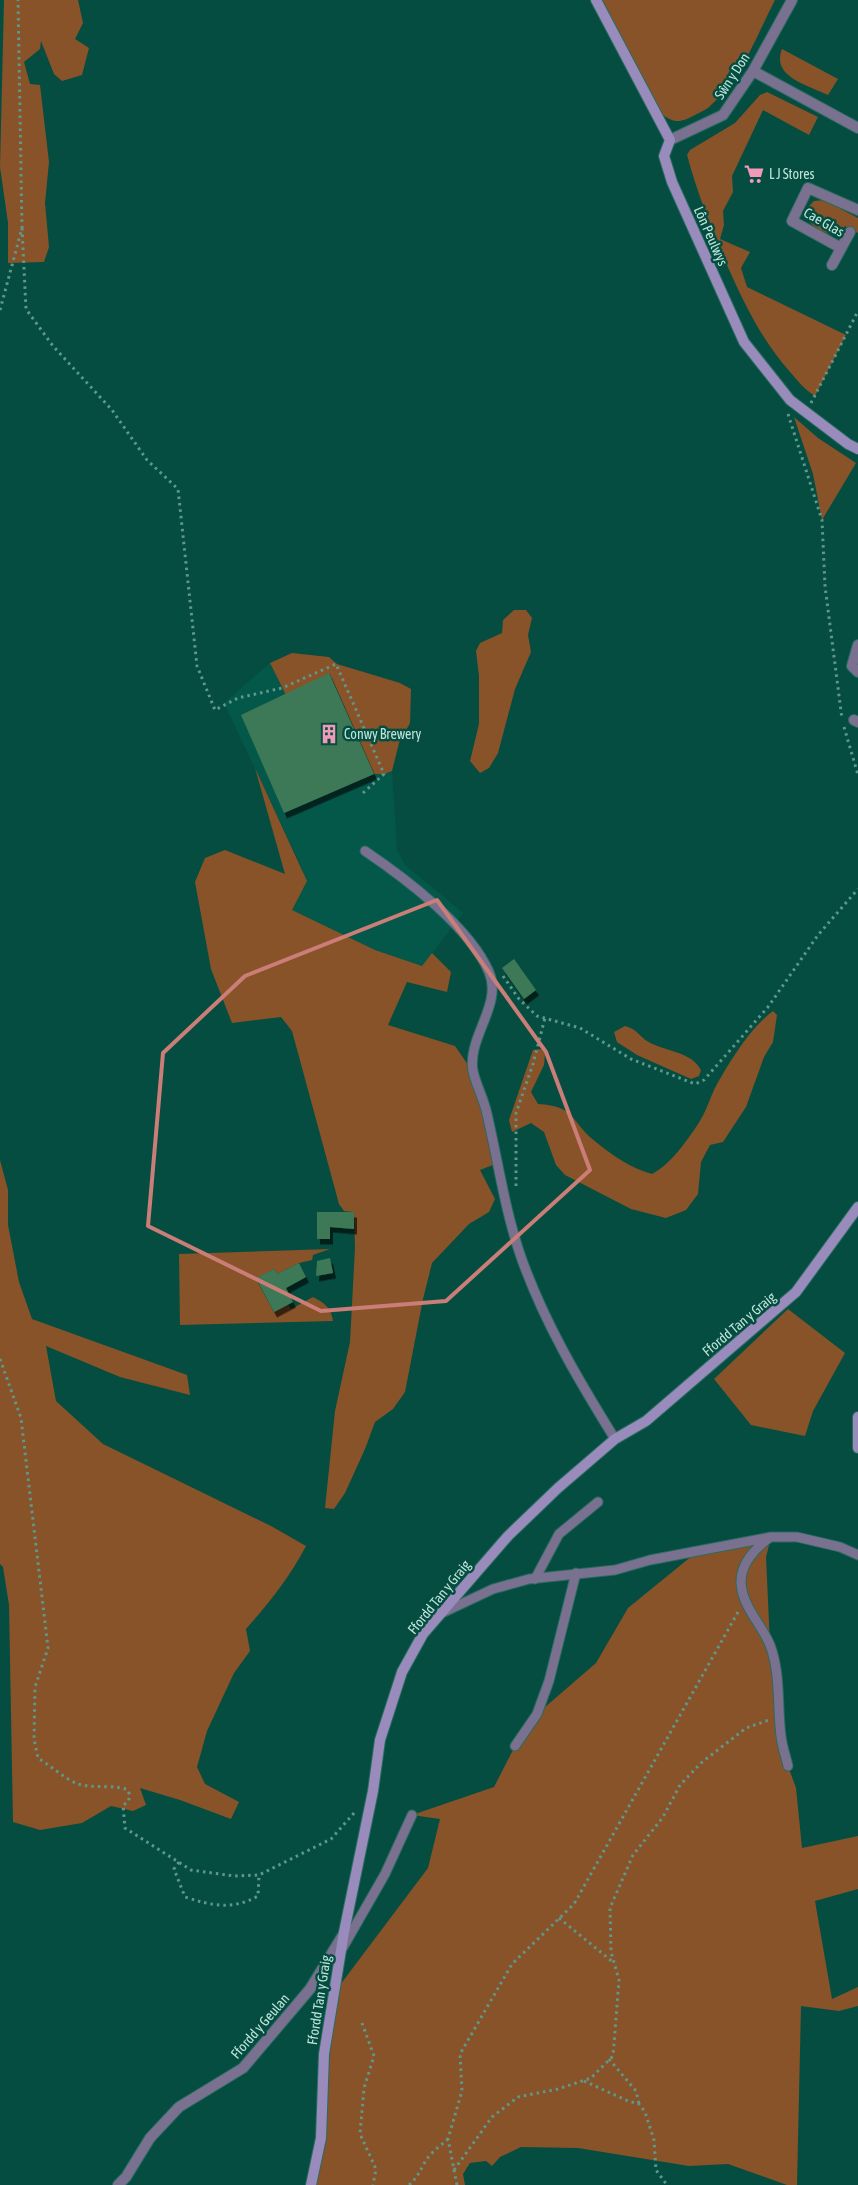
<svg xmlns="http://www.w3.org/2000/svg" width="858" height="2185" viewBox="0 0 858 2185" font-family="'Asap Condensed',sans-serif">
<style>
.built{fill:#04584a}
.green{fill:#885328}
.building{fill:#3c7957;filter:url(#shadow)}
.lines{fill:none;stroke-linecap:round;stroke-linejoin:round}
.lane-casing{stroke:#2a6b60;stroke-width:11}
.street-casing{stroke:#2a6b60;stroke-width:12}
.secondary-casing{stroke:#2a6b60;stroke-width:12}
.path{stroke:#60978c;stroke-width:3;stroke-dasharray:2.5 4;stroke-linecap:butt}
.lane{stroke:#7a7190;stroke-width:9}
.street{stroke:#7a7190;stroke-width:10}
.secondary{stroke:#998bbb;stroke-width:10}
.marked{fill:none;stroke:#cb7d78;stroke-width:4;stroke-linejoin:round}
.labels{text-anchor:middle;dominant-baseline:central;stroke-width:5;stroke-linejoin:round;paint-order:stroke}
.street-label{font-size:14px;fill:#bee4da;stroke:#054d41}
.poi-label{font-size:14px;fill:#bee4da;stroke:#054d41;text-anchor:start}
</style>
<defs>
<filter id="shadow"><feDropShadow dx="3" dy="5.5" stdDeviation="0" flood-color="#0009"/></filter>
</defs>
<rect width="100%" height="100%" fill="#054d41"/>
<path class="built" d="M270,663L282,688L336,664L384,774L392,771L397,850L405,865L463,913L422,966L375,950L292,910L303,870L224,703Z"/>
<g class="green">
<path d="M4,0H78L83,23L75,39L89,48L82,75L62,81L54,74L41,41L40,49L24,62L30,84L40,85L49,162L45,203L49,247L44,262L8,263V223L0,167Z"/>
<path d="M600,0H775C757,35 741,79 711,105C707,110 700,112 695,115C682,122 675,124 663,115Z"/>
<path d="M782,49L838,79L828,95C808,85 771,77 782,49Z"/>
<path d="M767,92L818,117L809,135L763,110L732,176L733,192L723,211L724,225L720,239L750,252L741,268L747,287L846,335L815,396C805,390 798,381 790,372C761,339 744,303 726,263C711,228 697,192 687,155L690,150L735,123L760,95Z"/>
<path d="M824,200L858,218V233L845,226L838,235C825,235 811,227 805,216L808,207L814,201Z"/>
<path d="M794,417L818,438L856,463L822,520L813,474Z"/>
<path d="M514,610H526L532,618L528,635L531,652L515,689L498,753L489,768L480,773L470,761L479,724V676L476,651L480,643L502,633L503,620Z"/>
<path d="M292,653L329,657L337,664L400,683L411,689L410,723L399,743L392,771L384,774H374L330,674L286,695L270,663Z"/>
<path d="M255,768L307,881L292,910L375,950L422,966L432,953L451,972L447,992L407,982L388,1025L455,1046L473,1072L498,1163L480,1170L495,1199L489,1212L469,1224L432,1263L423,1299L405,1392L393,1409L375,1422L365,1449L345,1493L334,1509L325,1508L335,1411L350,1342L355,1248L354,1212L344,1211L339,1204L292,1031L281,1017L232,1023L211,969L195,882L205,858L225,850L285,874Z"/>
<path d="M773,1011L777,1015L773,1042L764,1057L746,1107L723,1142L710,1145L701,1162L698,1194L686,1210L666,1218L631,1209L565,1175L556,1165L544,1132L531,1123L512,1132L509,1120L533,1050L541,1049L545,1054L544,1065L531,1092L538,1104C577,1106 570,1122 596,1142C613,1156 631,1168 652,1174C671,1164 686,1142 698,1124C705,1114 709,1101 714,1090C728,1064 750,1028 773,1011Z"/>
<path d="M625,1026C638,1030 637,1034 647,1041C664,1052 690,1050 701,1070L699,1076L691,1079L637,1055L617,1042L614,1032Z"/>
<path d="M0,1160L8,1190V1225L19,1282L32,1319L187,1375L190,1395L120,1377L46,1346L56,1401L103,1444L271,1526L306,1546C290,1577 269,1603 246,1629L250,1651L234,1673L207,1731L197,1767L205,1784L239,1802L231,1819L180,1800L140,1788L146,1805L133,1811L111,1806L82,1823L40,1830L13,1822L9,1605L3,1567L0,1564Z"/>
<path d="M330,1249L313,1255L312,1260L299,1263L277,1274L274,1269L256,1279L274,1312L288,1304L291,1309L313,1297C324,1303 331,1307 333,1321L180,1325L179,1254Z"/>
<path d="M788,1309L845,1353L813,1411L805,1436L751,1425L714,1379Z"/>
<path d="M771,1537L766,1557L770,1645L788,1766L796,1788L802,1848L858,1836V1889L815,1901L832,1999L858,1987V2006L839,2011L801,2006L797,2185H787L728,2164L689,2166L578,2148L521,2147L500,2157L492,2166L486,2161L470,2163L463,2174L465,2185H311L334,1993L428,1868L440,1819L412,1815L494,1787L515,1746L537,1714L596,1663L628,1608L698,1551Z"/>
</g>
<g class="building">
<path d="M329,673L374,774L284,813L241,715Z"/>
<path d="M514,959L536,990L524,999L502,968Z"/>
<path d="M317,1212H354V1229L330,1227V1239H317Z"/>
<path d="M330,1258L333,1273L316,1276L317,1261Z"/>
<path d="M299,1263L306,1277L286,1288L293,1302L274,1312L256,1278L274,1269L277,1274Z"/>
</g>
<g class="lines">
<defs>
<g id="lane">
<path d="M365,851C405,878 470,927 489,972C503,1005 467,1037 473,1071C476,1085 484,1099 487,1114C498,1161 505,1211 521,1257C544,1322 579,1381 615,1439"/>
<path d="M769,1538C755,1549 741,1563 741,1582C742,1607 761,1623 770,1645C781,1674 777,1706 781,1736C782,1746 786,1757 788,1766"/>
<path d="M535,1579L559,1534L598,1502"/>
<path d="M442,1613L493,1589L529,1579L615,1570L650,1560L771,1537H797L840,1547L858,1555"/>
<path d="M515,1746L537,1714L549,1681L576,1573"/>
<path d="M342,1949L385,1874L412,1815"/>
</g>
<g id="street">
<path d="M753,71L858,128"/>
<path d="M670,140L723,115L753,71L792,0"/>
<path d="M841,248L792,221L808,188L858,210"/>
<path d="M832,265L850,232"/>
<path d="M858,645L852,666L858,672"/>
<path d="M854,720L858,722"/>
<path d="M118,2185L126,2177L150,2138L179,2107L243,2068L310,1989L343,1935"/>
</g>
<g id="secondary">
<path d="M596,0L670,140L664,156L672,182L744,342L790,400L848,444L858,449"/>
<path d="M858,1417V1448"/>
<path d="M311,2185L321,2138L324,2054L344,1932L373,1791L380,1740L402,1672L423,1634L508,1536L558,1488L615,1439L646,1421L796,1292L858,1207"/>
</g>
</defs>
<use href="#lane" class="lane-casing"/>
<use href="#street" class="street-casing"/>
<use href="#secondary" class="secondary-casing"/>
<g class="path">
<path d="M22,228L26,309L53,346L112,410L147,460L178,489L197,666L215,710L238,698L282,688L336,664L384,774L363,793"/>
<path d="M0,310L22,228L18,0"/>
<path d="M811,403L858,311"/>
<path d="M788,414L822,520L825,586L842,719"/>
<path d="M844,727L858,775"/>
<path d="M503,976L519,999L537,1016L580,1028L631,1059L695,1084L704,1080L768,1007L818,935L858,889"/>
<path d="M516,1186V1113L533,1064L545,1018"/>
<path d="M0,1359L21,1418L48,1648L35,1687L34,1739L38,1758C51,1766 65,1779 78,1784C95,1789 114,1784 128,1790L130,1796L128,1802L123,1805L125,1828L191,1870L234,1876L259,1875L331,1839L355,1812"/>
<path d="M179,1862L174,1869L185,1897C212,1906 233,1910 258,1896L259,1875"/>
<path d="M559,1918L614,1963"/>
<path d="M362,2023L374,2056L364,2088L360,2134L376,2169L373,2185"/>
<path d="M609,2059L636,2091L639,2104"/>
<path d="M584,2081L628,2101L639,2104L645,2112L654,2140L656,2170L667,2185"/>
<path d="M454,2170L492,2117L518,2097L558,2089L591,2078L613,2056L619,1980L611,1952L610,1908L633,1855L663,1817L680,1785L701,1763L746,1728L769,1720"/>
<path d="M409,2185C417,2178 420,2171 425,2162C430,2153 440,2146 448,2139"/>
<path d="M457,2185L448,2139L462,2091L460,2054L512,1964L574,1904L738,1612"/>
</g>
<use href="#lane" class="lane"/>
<use href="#street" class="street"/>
<use href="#secondary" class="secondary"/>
</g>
<path class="marked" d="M437,900L546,1052L590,1170L446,1301L321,1311L148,1226L163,1053L245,976Z"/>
<defs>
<symbol id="supermarket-bare" viewBox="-9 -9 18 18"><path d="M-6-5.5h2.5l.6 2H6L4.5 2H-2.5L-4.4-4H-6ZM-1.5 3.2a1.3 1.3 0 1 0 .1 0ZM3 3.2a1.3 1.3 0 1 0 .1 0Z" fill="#ef9ab8" stroke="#054d41" stroke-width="2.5" paint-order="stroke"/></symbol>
<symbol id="building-bare" viewBox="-9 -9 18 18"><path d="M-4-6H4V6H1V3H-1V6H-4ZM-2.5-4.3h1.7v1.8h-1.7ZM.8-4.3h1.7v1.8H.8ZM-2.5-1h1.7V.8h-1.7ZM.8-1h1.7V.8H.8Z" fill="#ef9ab8" stroke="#054d41" stroke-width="2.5" paint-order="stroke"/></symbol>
</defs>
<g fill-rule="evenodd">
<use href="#supermarket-bare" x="740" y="160" width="28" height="28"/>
<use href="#building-bare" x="315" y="720" width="28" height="28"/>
</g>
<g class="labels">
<g class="street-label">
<text transform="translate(732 76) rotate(-57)">Sŵn y Don</text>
<text transform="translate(824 222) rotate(30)">Cae Glas</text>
<text transform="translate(711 236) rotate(66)">Lôn Peulwys</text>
<text transform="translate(739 1324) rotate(-40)">Ffordd Tan y Graig</text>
<text transform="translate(439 1597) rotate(-51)">Ffordd Tan y Graig</text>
<text transform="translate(319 2000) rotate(-81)">Ffordd Tan y Graig</text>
<text transform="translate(260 2026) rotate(-49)">Ffordd y Geulan</text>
</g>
<g class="poi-label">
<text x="769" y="174">L J Stores</text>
<text x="344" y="734">Conwy Brewery</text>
</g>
</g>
</svg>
